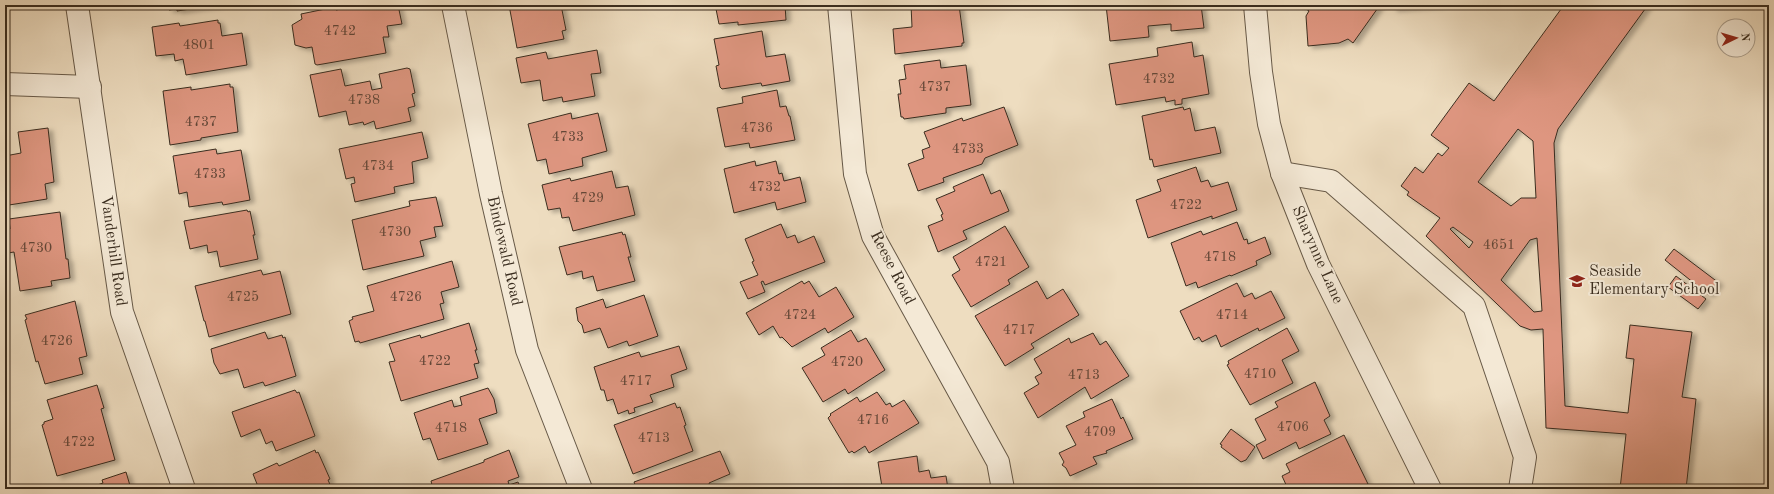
<svg xmlns="http://www.w3.org/2000/svg" width="1774" height="494" viewBox="0 0 1774 494" font-family="'Old Standard TT',serif">
<style>
.building{fill:#de9680;stroke:#3a2d1f;fill-rule:evenodd;filter:url(#shadow)}
.lines{fill:none;stroke-linecap:round;stroke-linejoin:round}
.minor-casing{stroke:#675947;stroke-width:24}
.minor{stroke:#f4e9d6;stroke-width:22}
.labels{text-anchor:middle;dominant-baseline:central;stroke-width:4;stroke-linejoin:round;paint-order:stroke}
.number-label{font-size:14px;fill:#634737}
.street-label{font-size:16px;fill:#3a2d1f;stroke:#f4e9d6}
.poi-label{font-size:16px;fill:#3a2d1f;stroke:#f4e9d6;text-anchor:start}
</style>
<defs>
<filter id="shadow"><feDropShadow dx="4.5" dy="2.5" stdDeviation="2" flood-color="#0004"/></filter>
</defs>
<rect width="100%" height="100%" fill="#eeddc0"/>
<filter id="stains"><feTurbulence type="fractalNoise" baseFrequency=".005" numOctaves="4"/><feColorMatrix values="0 0 0 0 .2 0 0 0 0 .09 0 0 0 0 .02 0 0 0 .5 -.17"/></filter>
<radialGradient id="worn" r=".72"><stop offset=".6" stop-color="#630" stop-opacity="0"/><stop offset="1" stop-color="#630" stop-opacity=".3"/></radialGradient>
<g class="building">
<path d="M169,5H218L177,11V9L169,10Z"/>
<path d="M361,5H398L402,24L387,26L389,37H383L386,53L317,65L315,64L312,47L306,48L295,45L292,25L302,19L301,14L335,7L336,10Z"/>
<path d="M509,5H561L566,30L562,31L564,39L517,48Z"/>
<path d="M717,5H785L786,20L738,25V22L719,24L716,9H718Z"/>
<path d="M911,5H959L964,43H962V46L895,54L893,29L912,27Z"/>
<path d="M1106,5H1201L1204,28L1171,31V24L1148,26L1149,37L1110,41Z"/>
<path d="M1303,5H1380L1353,43L1348,39L1339,43L1308,46L1306,16L1309,11L1302,6Z"/>
<path d="M1393,5H1440L1393,9Z"/>
<path d="M1564,5H1648L1558,129L1554,143L1565,406L1628,413L1634,359L1626,358L1630,325L1692,332L1682,397L1696,399L1686,489H1620L1626,434L1546,428L1543,329L1531,330L1520,326L1426,236L1440,218L1407,195L1409,192L1401,186L1415,167L1423,173L1438,153L1442,156L1449,148L1431,135L1469,83L1494,101ZM1518,129L1533,141L1536,198H1521L1511,206L1478,182ZM1453,227L1473,242L1469,248L1450,229ZM1537,238L1542,311L1534,312L1501,280L1530,240Z"/>
<path d="M218,20V23H220L222,36L242,33L247,65L186,75L183,59L175,61L174,54L156,56L152,27L179,23L180,26Z"/>
<path d="M762,31L766,57L785,54L790,81L762,86L761,83L722,89L720,87L716,66L719,65L714,39Z"/>
<path d="M1192,42L1194,57L1203,55L1209,94L1182,99V104L1175,105V100L1166,102L1165,97L1116,105L1109,64L1158,56L1157,48Z"/>
<path d="M597,50L601,73L591,74L595,96L563,102L562,97L543,101L540,80L521,83L516,58L546,52L548,59Z"/>
<path d="M940,60L941,68L966,65L971,105L946,108V113L904,119L903,117H901L898,94H901L899,80L906,79L904,65Z"/>
<path d="M407,68L410,69L415,93L412,94L415,106L408,108L411,121L376,129L374,121L364,125L363,122L349,125L346,111L319,117L310,75L341,69L345,86L370,81L372,90L382,88L379,74Z"/>
<path d="M230,84V87H233L238,132L201,138V140L170,145L163,91L191,87V90Z"/>
<path d="M777,90L780,107L786,106L789,116H790L795,140L750,148L749,143L725,147L717,108L743,103L742,97Z"/>
<path d="M1004,107L1018,145L985,158L982,164L943,178L944,182L918,191L908,164L924,158L922,150L930,147L924,132L962,118L963,121Z"/>
<path d="M1183,107L1184,110L1190,108L1195,131L1215,127L1221,153L1154,167L1152,159L1150,160L1142,116Z"/>
<path d="M571,113L572,119L598,113L607,151L582,158L583,166L549,174L546,159L537,161L528,124Z"/>
<path d="M48,128L54,182L45,184L47,199L9,205L5,182V156L21,153L18,132Z"/>
<path d="M422,132L428,158L412,162L414,183L394,187L395,193L355,202L351,184L355,183L354,177L346,179L339,149Z"/>
<path d="M216,149L217,154L241,150L250,200L223,205L222,202L189,207L187,192L179,194L173,156Z"/>
<path d="M755,161L756,166L776,161L779,174L782,173L784,181L800,177L806,202L777,210L775,202L734,213L724,169Z"/>
<path d="M1196,167L1201,182L1208,180L1211,187L1228,182L1237,210L1212,219V216L1148,238L1136,200L1161,191L1157,180Z"/>
<path d="M612,171L616,188L628,186L635,215L573,231L569,217L562,218L560,208L548,210L542,185L570,178L571,181Z"/>
<path d="M983,174L991,194L1000,190L1009,211L963,231L967,239L938,252L928,226L943,220L941,215L943,214L936,199L955,191L953,187Z"/>
<path d="M436,197L443,226L434,227L436,237L420,241L424,256L363,270L352,220L410,206L409,201Z"/>
<path d="M247,210L248,212L250,211L255,235H253L258,259L220,267L217,251L208,253L207,245L190,249L184,221Z"/>
<path d="M60,212L66,259H68L70,278L51,281L52,286L20,291L14,252L8,253L5,229H10L9,219Z"/>
<path d="M1237,222L1244,240L1247,239L1248,244L1265,237L1271,254L1256,261L1257,265L1231,276L1230,275L1198,288L1196,282L1186,286L1171,243L1201,231L1203,235Z"/>
<path d="M781,224L787,238L795,235L798,243L814,236L825,262L765,285L763,281L761,282L765,292L748,299L740,282L758,275L752,262L754,261L745,239Z"/>
<path d="M1005,226L1029,267L1008,280L1010,284L971,307L952,275L960,270L953,257Z"/>
<path d="M622,232L623,235L625,234L631,257H628L635,281L597,291L593,276L583,279L582,271L567,275L559,247Z"/>
<path d="M1674,249L1719,283L1709,295L1665,260Z"/>
<path d="M452,261L459,287L441,292L444,303L440,304L444,319L360,343L359,341L355,342L349,321L353,319L352,317L374,311L367,286Z"/>
<path d="M261,270L263,275L280,271L291,314L209,337L205,321H204L195,286Z"/>
<path d="M1676,276L1706,299L1698,309L1668,287Z"/>
<path d="M802,281L804,284L809,281L819,297L836,287L854,317L828,333L825,328L792,347L782,337L780,338L773,326L759,335L746,313Z"/>
<path d="M1037,281L1047,299L1063,289L1079,315L1031,344L1034,348L1005,366L975,316Z"/>
<path d="M1237,283L1244,297L1252,293L1255,299L1271,291L1285,318L1259,331L1258,328L1221,347L1216,335L1202,342L1199,337L1194,340L1180,311Z"/>
<path d="M644,295L658,336L629,346L627,341L608,348L600,328L584,333L582,325L578,321L576,308L603,299L606,308Z"/>
<path d="M75,301L87,356L79,358L83,374L45,384L38,361L36,362L25,320L27,319L25,315Z"/>
<path d="M469,323L477,350H475L479,363L474,364L478,378L401,401L389,362L395,361L389,344L420,335L421,338Z"/>
<path d="M1287,328L1299,351L1282,360L1293,383L1250,405L1227,365L1229,364L1228,361Z"/>
<path d="M851,330L858,342L866,338L885,370L848,394L845,389L823,402L802,368L825,355L821,348Z"/>
<path d="M265,332L268,339L282,335L283,338L285,337L296,376L265,386L263,382L244,388L238,369L220,374L214,363L211,349Z"/>
<path d="M1093,333L1100,345L1106,341L1129,376L1091,399L1085,387L1038,418L1024,393L1039,384L1035,377L1042,373L1034,359L1069,338L1071,343Z"/>
<path d="M679,346L687,369L671,375L674,387L650,395L653,402L634,408L635,412L629,414L628,410L618,414L613,399L607,401L604,390H601L594,367L639,352L641,357Z"/>
<path d="M1315,382L1330,416L1324,420L1331,434L1299,449L1296,442L1263,459L1256,445L1266,440L1255,419L1278,407L1275,402Z"/>
<path d="M97,385L104,408L101,409L115,460L57,476L42,425L44,424V422L53,419L47,400Z"/>
<path d="M488,388L494,399L497,413L479,419L488,444L438,460L430,438L423,440L414,413L452,400L454,407L462,405L460,397Z"/>
<path d="M295,390L297,393L299,392L315,436L276,451L272,441L266,444L260,429L241,437L232,412Z"/>
<path d="M877,392L886,405L890,403L892,407L904,400L919,423L869,453L865,446L854,453L852,451L849,453L828,418L831,415L830,414L857,397L860,402Z"/>
<path d="M1112,399L1121,419L1123,417L1133,439L1106,451L1107,453L1093,457L1097,464L1070,476L1066,468L1062,465L1064,462L1059,453L1076,445L1066,426L1085,417L1083,412Z"/>
<path d="M675,403L677,408L680,407L686,425L684,426L693,451L633,474L614,425Z"/>
<path d="M1231,429L1255,447L1246,460L1241,462L1221,447L1222,445L1220,444Z"/>
<path d="M1344,435L1368,484L1358,489H1288L1282,476L1290,472L1286,464Z"/>
<path d="M315,450L316,453L318,452L330,479L328,480L332,489H259L253,474L277,463L279,466Z"/>
<path d="M509,450L519,477L508,481L509,485L518,482L521,489H433L431,481L484,462V460Z"/>
<path d="M720,451L730,474L709,483L711,489H637L634,482Z"/>
<path d="M917,456L919,472L929,470L931,478L946,476L948,489H869L882,487L878,462Z"/>
<path d="M126,472L131,489H86L103,483L102,480Z"/>
<path d="M1121,487V489H1085Z"/>
</g>
<g class="lines">
<defs>
<g id="minor">
<path d="M77,5L122,312L184,489"/>
<path d="M453,5L491,194L527,350L581,489"/>
<path d="M839,5L855,174L873,236L998,462L1003,489"/>
<path d="M1255,5L1261,72L1269,124L1282,173L1318,264L1430,489"/>
<path d="M5,84L90,87"/>
<path d="M1282,173L1331,181L1474,306L1525,457L1520,489"/>
</g>
</defs>
<use href="#minor" class="minor-casing"/>
<use href="#minor" class="minor"/>
</g>
<defs>
<symbol id="school-bare" viewBox="-9 -9 18 18"><path d="M0-5L7-2L0 1L-7-2ZM-4 1L0 2.5L4 1V4Q0 6-4 4Z" fill="#8f2418" stroke="#f4e9d6" stroke-width="2.5" paint-order="stroke"/></symbol>
</defs>
<g fill-rule="evenodd">
<use href="#school-bare" x="1566" y="270" width="22" height="22"/>
</g>
<g class="labels">
<g class="number-label">
<text x="340" y="31">4742</text>
<text x="199" y="45">4801</text>
<text x="1159" y="79">4732</text>
<text x="935" y="87">4737</text>
<text x="364" y="100">4738</text>
<text x="201" y="122">4737</text>
<text x="757" y="128">4736</text>
<text x="568" y="137">4733</text>
<text x="968" y="149">4733</text>
<text x="378" y="166">4734</text>
<text x="210" y="174">4733</text>
<text x="765" y="187">4732</text>
<text x="588" y="198">4729</text>
<text x="1186" y="205">4722</text>
<text x="395" y="232">4730</text>
<text x="1499" y="245">4651</text>
<text x="36" y="248">4730</text>
<text x="1220" y="257">4718</text>
<text x="991" y="262">4721</text>
<text x="243" y="297">4725</text>
<text x="406" y="297">4726</text>
<text x="800" y="315">4724</text>
<text x="1232" y="315">4714</text>
<text x="1019" y="330">4717</text>
<text x="57" y="341">4726</text>
<text x="435" y="361">4722</text>
<text x="847" y="362">4720</text>
<text x="1260" y="374">4710</text>
<text x="1084" y="375">4713</text>
<text x="636" y="381">4717</text>
<text x="873" y="420">4716</text>
<text x="1293" y="427">4706</text>
<text x="451" y="428">4718</text>
<text x="1100" y="432">4709</text>
<text x="654" y="438">4713</text>
<text x="79" y="442">4722</text>
</g>
<g class="street-label">
<text transform="translate(113 251) rotate(82)">Vanderhill Road</text>
<text transform="translate(504 251) rotate(77)">Bindewald Road</text>
<text transform="translate(1317 255) rotate(66)">Sharynne Lane</text>
<text transform="translate(892 268) rotate(63)">Reese Road</text>
</g>
<g class="poi-label">
<text x="1589" y="272">Seaside<tspan x="1589" dy="18">Elementary School</tspan></text>
</g>
</g>
<rect width="1774" height="494" fill="none" stroke="#eeddc0" stroke-width="20"/>
<rect x="6" y="6" width="1762" height="482" fill="none" stroke="#3a2d1f" stroke-width="2"/>
<rect x="10" y="10" width="1754" height="474" fill="none" stroke="#3a2d1f"/>
<g transform="translate(1736 38) rotate(85)"><circle r="19" fill="#f4e9d6" stroke="#aa9e8d"/>
<path d="M0-3L7 15L0 10L-7 15Z" fill="#8f2418"/>
<text y="-6" font-size="11" font-weight="bold" text-anchor="middle" fill="#3a2d1f">N</text>
</g>
<rect width="100%" height="100%" filter="url(#stains)"/>
<rect width="100%" height="100%" fill="url(#worn)"/>
</svg>
